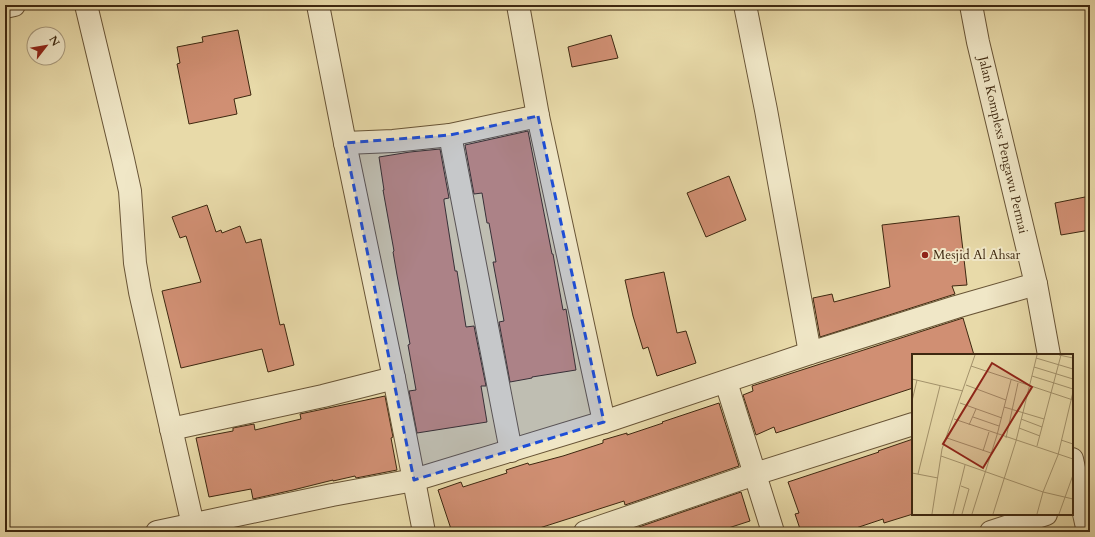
<svg xmlns="http://www.w3.org/2000/svg" width="1095" height="537" viewBox="0 0 1095 537" font-family="Cardo,serif">
<style>
.building{fill:#d08f73;stroke:#3e2810}
.lines{fill:none;stroke-linecap:round;stroke-linejoin:round}
.minor-casing{stroke:#685436;stroke-width:24}
.minor{stroke:#f0e7c7;stroke-width:22}
.marked{fill:#1d4ed8;fill-opacity:0.2;stroke:#1d4ed8;stroke-width:3;stroke-dasharray:8 5;stroke-linejoin:round}
.poi-dot{fill:#8f2418;stroke:#f0e7c7;stroke-width:1.5}
.labels{text-anchor:middle;dominant-baseline:central;stroke-width:4;stroke-linejoin:round;paint-order:stroke}
.street-label{font-size:13px;fill:#3e2810;stroke:#f0e7c7}
.poi-label{font-size:13px;fill:#3e2810;stroke:#f0e7c7;text-anchor:start}
.inset-road{fill:none;stroke:#a4936c;stroke-width:1}
.view{fill:#8f2418;fill-opacity:0.15;stroke:#8f2418;stroke-width:2}
.inset-edge{fill:none;stroke:#3e2810;stroke-width:2}
</style>
<rect width="100%" height="100%" fill="#e8daa9"/>
<filter id="stains"><feTurbulence type="fractalNoise" baseFrequency=".005" numOctaves="4"/><feColorMatrix values="0 0 0 0 .2 0 0 0 0 .09 0 0 0 0 .02 0 0 0 .5 -.17"/></filter>
<radialGradient id="worn" r=".72"><stop offset=".6" stop-color="#630" stop-opacity="0"/><stop offset="1" stop-color="#630" stop-opacity=".3"/></radialGradient>
<g class="building">
<path d="M238,30L251,95L234,99L237,114L189,124L177,64L180,63L177,47L203,42L202,37Z"/>
<path d="M611,35L618,58L572,67L568,47Z"/>
<path d="M528,131L552,254H553L563,310L566,309L576,370L532,377V378L510,382L499,322L504,321L493,262H496L489,223H487L482,193L474,194L465,145Z"/>
<path d="M440,149L449,198L444,199V201L455,271H457L466,327L474,326L486,386H481L487,422L417,433L409,391L416,390L408,345L410,344L397,275L393,252L394,251L383,190H384L379,157L410,152Z"/>
<path d="M729,176L746,220L706,237L687,193Z"/>
<path d="M1090,196V230L1061,235L1055,203Z"/>
<path d="M207,205L216,232L221,230L222,233L240,226L246,243L261,239L280,325L284,324L294,365L268,372L262,349L181,368L162,291L201,282L186,236L180,238L172,217Z"/>
<path d="M959,216L967,285L952,286L955,294L820,337L813,298L832,294L834,302L890,287L882,225Z"/>
<path d="M664,272L677,333L686,331L696,363L657,376L648,347L643,349L633,316L625,280Z"/>
<path d="M963,318L974,355H913V388L776,433L774,427L756,435L743,395L753,391L752,386Z"/>
<path d="M385,396L393,437L391,438L397,470L356,478L355,476L333,481V480L293,490L253,499L251,489L209,497L196,438L233,431V428L254,424L255,430L301,419L300,414Z"/>
<path d="M719,403L739,466L625,505L624,501L527,532H452L438,490L461,482L463,487L507,473L506,470L528,463L529,465L563,456L603,443V440L627,433V435L663,423L662,422Z"/>
<path d="M913,439V514L884,523L883,519L844,532H801L795,514L799,513L788,482L879,452L878,451Z"/>
<path d="M741,492L750,521L716,532H634L633,529Z"/>
</g>
<g class="lines">
<defs>
<g id="minor">
<path d="M86,5L123,159L130,191L135,263L140,292L193,525"/>
<path d="M318,5L345,143L394,378L424,532"/>
<path d="M518,5L538,116L604,422"/>
<path d="M745,5L766,110L810,353"/>
<path d="M971,5L978,42L1036,284L1049,355"/>
<path d="M5,7L14,5"/>
<path d="M450,135L511,451"/>
<path d="M345,143L393,141L450,135L538,116"/>
<path d="M726,382L773,532"/>
<path d="M171,429L323,396L394,378"/>
<path d="M1072,459L1088,532"/>
<path d="M157,532L332,495L414,480L604,422L810,353L956,307L1036,284"/>
<path d="M585,532L755,474L913,424"/>
<path d="M991,532L1046,514"/>
</g>
</defs>
<use href="#minor" class="minor-casing"/>
<use href="#minor" class="minor"/>
</g>
<path class="marked" d="M538,116L604,422L414,480L345,143L450,135Z"/>
<circle class="poi-dot" cx="925" cy="255" r="4"/>
<g class="labels">
<g class="street-label">
<text transform="translate(1003 145) rotate(77)">Jalan Komplexs Pengawu Permai</text>
</g>
<g class="poi-label">
<text x="933" y="255">Mesjid Al Ahsar</text>
</g>
</g>
<g transform="translate(912 354)">
<rect width="161" height="161" fill="#e8daa9"/>
<path class="inset-road" d="M147,1L161,4M124,4L161,15M59,12L161,46M122,13L161,25M120,22L161,35M0,25L51,37M54,31L94,46M161,38L146,101L131,138L161,145M0,47L5,26M48,49L90,64M92,53L132,65M61,63L87,72M42,65L161,105M109,65L130,73M57,71L64,55M107,74L128,82M35,84L79,99M94,84L106,29M149,86L161,90M125,92L149,1M71,97L77,78M29,102L131,138L125,160M0,119L26,124M6,120L28,32M49,132L57,135L50,160M20,160L30,95L63,1M41,160L53,111M60,160L85,81L99,26M81,160L104,87L125,1M147,160L161,121"/>
<path class="view" d="M80,9L120,33L71,114L31,90Z"/>
<rect width="161" height="161" class="inset-edge"/>
</g>
<rect width="1095" height="537" fill="none" stroke="#e8daa9" stroke-width="20"/>
<rect x="6" y="6" width="1083" height="525" fill="none" stroke="#3e2810" stroke-width="2"/>
<rect x="10" y="10" width="1075" height="517" fill="none" stroke="#3e2810"/>
<g transform="translate(46 46) rotate(59)"><circle r="19" fill="#f0e7c7" stroke="#a99b7e"/>
<path d="M0-3L7 15L0 10L-7 15Z" fill="#8f2418"/>
<text y="-6" font-size="11" font-weight="bold" text-anchor="middle" fill="#3e2810">N</text>
</g>
<rect width="100%" height="100%" filter="url(#stains)"/>
<rect width="100%" height="100%" fill="url(#worn)"/>
</svg>
